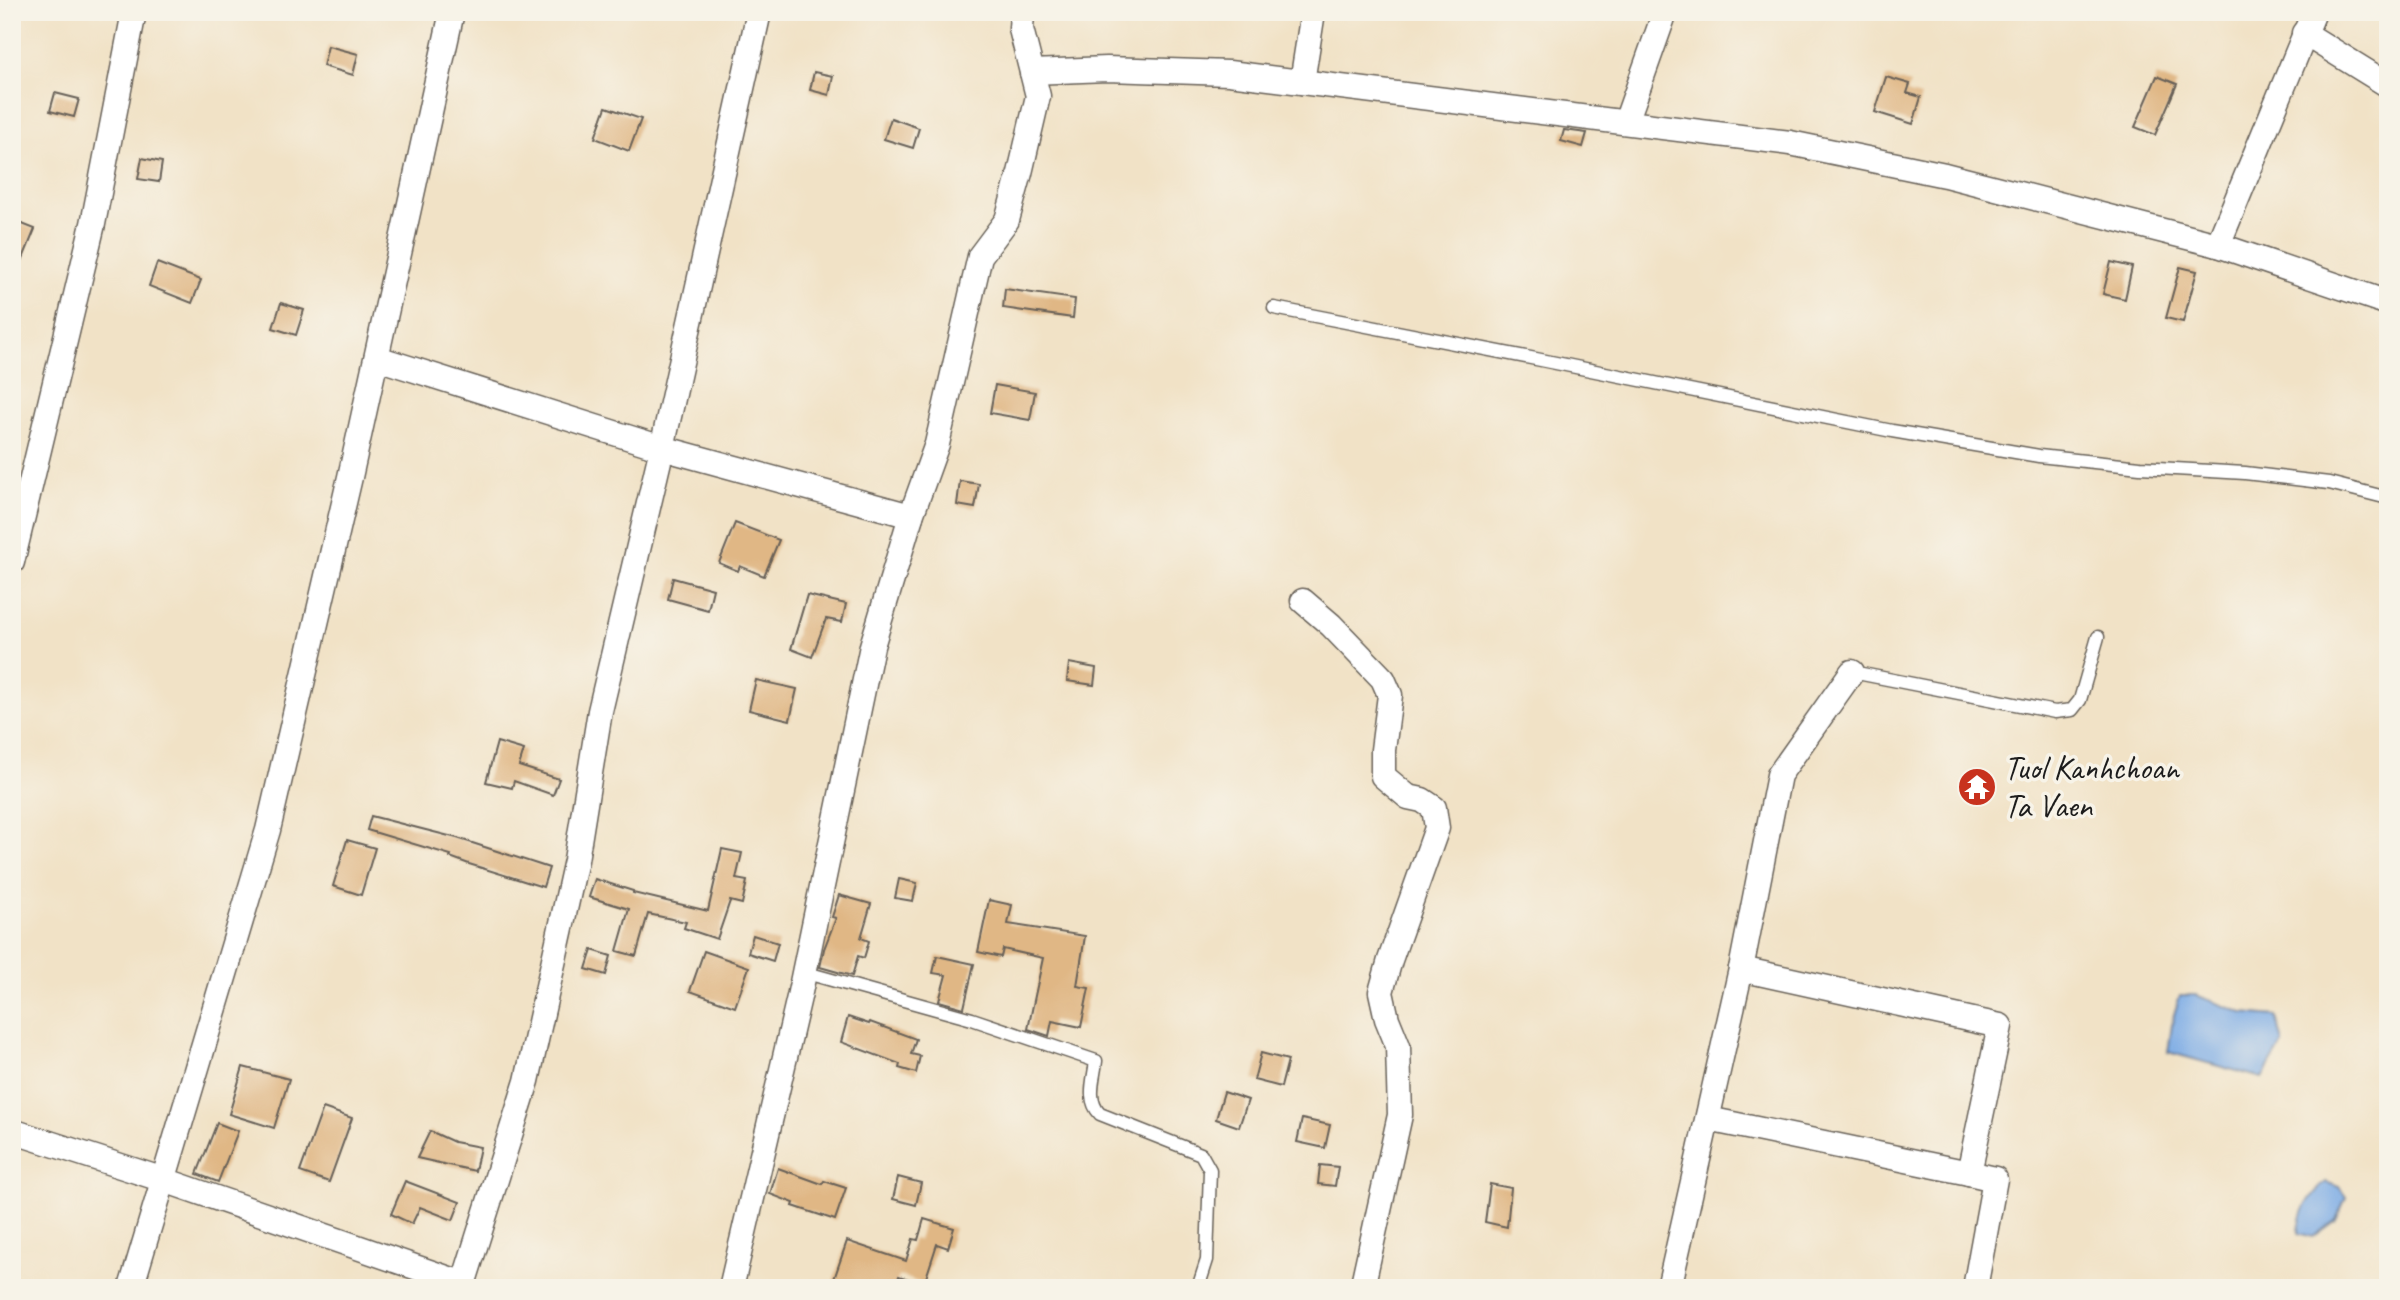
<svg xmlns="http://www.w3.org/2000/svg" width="2400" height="1300" viewBox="0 0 2400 1300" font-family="Caveat,sans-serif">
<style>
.water{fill:#7cabe5;stroke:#4c6480;stroke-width:2}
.building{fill:#e0b785}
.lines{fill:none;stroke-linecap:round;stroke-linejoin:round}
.lane-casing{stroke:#676158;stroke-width:15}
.street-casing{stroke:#676158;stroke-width:27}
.lane{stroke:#fff;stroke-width:12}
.street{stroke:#fff;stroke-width:24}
.labels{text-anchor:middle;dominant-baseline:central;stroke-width:7;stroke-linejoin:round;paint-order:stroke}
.poi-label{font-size:33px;fill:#1c1c1c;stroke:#f7f3e8;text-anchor:start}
</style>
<rect width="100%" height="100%" fill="#f7f3e8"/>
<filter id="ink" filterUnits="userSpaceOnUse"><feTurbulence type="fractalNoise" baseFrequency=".0143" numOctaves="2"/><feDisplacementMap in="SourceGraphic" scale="14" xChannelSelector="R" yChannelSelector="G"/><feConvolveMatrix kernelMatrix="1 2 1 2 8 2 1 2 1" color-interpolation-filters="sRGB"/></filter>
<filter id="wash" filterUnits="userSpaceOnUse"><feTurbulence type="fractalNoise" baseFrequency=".00686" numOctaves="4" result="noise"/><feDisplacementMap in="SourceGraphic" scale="28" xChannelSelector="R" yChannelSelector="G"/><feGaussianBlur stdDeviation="1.57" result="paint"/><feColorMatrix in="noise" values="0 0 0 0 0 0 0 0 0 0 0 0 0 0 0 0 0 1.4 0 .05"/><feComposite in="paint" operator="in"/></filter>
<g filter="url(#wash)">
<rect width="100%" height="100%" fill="#f1e2c6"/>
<g class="water">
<path d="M2180,995H2196L2243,1013L2276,1016L2283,1043L2262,1078L2168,1052L2173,1018Z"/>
<path d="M2326,1182L2339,1187L2346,1197L2336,1220L2313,1237L2299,1233C2299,1213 2311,1194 2326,1182Z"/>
</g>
<g id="blocks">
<g class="building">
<path d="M328,46L358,54L353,75L323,66Z"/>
<path d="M814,72L833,76L829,95L810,90Z"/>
<path d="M2157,76L2177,84L2155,135L2135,127Z"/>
<path d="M1886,77L1910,84L1907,93L1921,97L1913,124L1875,112Z"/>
<path d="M55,93L79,99L74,117L50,111Z"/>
<path d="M606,107L641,119L629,151L595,138Z"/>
<path d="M891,118L919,128L913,148L884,139Z"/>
<path d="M1564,130L1587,133L1583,147L1561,141Z"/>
<path d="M142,158L162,162L159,182L138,179Z"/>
<path d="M12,220L35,229L13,283H12Z"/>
<path d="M2111,262L2132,267L2125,299L2103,294Z"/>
<path d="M157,263L201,280L192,303L149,286Z"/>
<path d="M2180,267L2197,271L2183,322L2166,318Z"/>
<path d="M1005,289L1075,299L1073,318L1003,308Z"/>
<path d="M281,303L304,310L296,335L273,328Z"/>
<path d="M995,385L1035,392L1030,420L990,413Z"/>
<path d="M960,481L979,484L975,508L957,505Z"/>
<path d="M735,523L779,540L764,576L740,566L738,571L719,563Z"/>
<path d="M673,578L713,589L708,610L668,599Z"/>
<path d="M807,595L846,604L842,622L826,619L812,657L791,649Z"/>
<path d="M1069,663L1096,668L1094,685L1067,681Z"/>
<path d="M756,680L797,689L790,720L749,710Z"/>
<path d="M497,742L524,750L519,766L559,779L553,795L514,781L512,788L486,782Z"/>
<path d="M371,816L457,838L549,868L543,887L469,864L450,857L451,855L367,830Z"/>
<path d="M347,840L375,848L361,895L333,886Z"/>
<path d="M722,849L742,853L736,879L747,881L742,904L730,901L717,939L684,928L686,922L648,914L636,956L617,951L629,909L589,897L595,879L633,891V893L708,911Z"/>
<path d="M899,879L917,883L913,901L895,898Z"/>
<path d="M839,895L871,904L861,938L869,941L864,958L858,956L852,976L820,967L824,949L836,918L832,917Z"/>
<path d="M989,900L1012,905L1008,924L1085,936L1077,986L1089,988L1081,1027L1052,1021L1049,1036L1028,1029L1043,958L1003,949L1001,957L978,952Z"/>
<path d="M753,935L778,943L773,961L748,953Z"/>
<path d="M592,950L611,956L606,975L586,969Z"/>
<path d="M704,951L749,967L735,1007L690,991Z"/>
<path d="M937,956L974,964L964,1008L939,1001L946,975L933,973Z"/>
<path d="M848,1017L869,1024L870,1022L916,1039L911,1054L920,1056L916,1073L899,1068L900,1064L841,1042Z"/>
<path d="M1261,1053L1288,1060L1281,1087L1254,1080Z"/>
<path d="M243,1067L289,1079L274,1128L229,1114Z"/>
<path d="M1224,1092L1248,1100L1239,1127L1216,1119Z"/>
<path d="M323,1108L352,1118L329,1182L300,1172Z"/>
<path d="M1302,1119L1330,1125L1325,1148L1297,1142Z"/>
<path d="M217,1123L238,1131L218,1182L197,1174Z"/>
<path d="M430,1131L454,1142L480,1147L475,1171L417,1158Z"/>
<path d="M1320,1165L1338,1167L1335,1186L1318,1184Z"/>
<path d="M778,1168L822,1184L824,1181L846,1188L835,1220L793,1206L794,1203L770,1194Z"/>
<path d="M898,1177L921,1183L916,1205L893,1199Z"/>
<path d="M405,1181L460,1202L453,1220L420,1207L412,1224L391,1214Z"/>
<path d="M1490,1184L1511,1188L1507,1227L1485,1222Z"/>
<path d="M924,1219L954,1228L948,1248L937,1244L924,1284L899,1276L895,1288H831L847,1241L906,1261L913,1239L918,1240Z"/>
</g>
</g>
</g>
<g filter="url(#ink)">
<use href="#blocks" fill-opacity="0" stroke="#676158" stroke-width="2"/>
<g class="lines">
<defs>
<g id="lane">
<path d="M1274,308L1536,359L1892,431L2039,456L2140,467L2245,473L2329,483L2388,498"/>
<path d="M1852,672L2055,712L2072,710L2080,700L2098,637"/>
<path d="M803,972L972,1019L1096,1061C1094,1079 1086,1100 1100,1114L1201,1154L1210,1170L1207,1260L1198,1288"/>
</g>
<g id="street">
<path d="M2304,33L2388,85"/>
<path d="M1032,72L1107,69L1229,73L1790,143L1945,175L2218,245L2388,303"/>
<path d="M1302,82L1313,12"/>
<path d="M1626,122L1665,12"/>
<path d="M2218,245L2314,12"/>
<path d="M377,358L662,448L911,516"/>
<path d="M12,562L93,224L134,12"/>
<path d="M1303,601L1331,625L1383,679L1390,695L1383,750V776L1408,797L1422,800L1434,808L1437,828L1390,960L1381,992L1387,1019L1398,1046L1400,1115L1362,1288"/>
<path d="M1741,969L2000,1026L1969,1173L1995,1179L1975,1288"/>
<path d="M1708,1119L1969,1173"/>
<path d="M12,1131L164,1180L464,1284"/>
<path d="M131,1288L268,830L350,477L452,12"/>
<path d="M462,1288L527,1081L576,860L600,711L662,448L759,12"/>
<path d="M731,1288L799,997L872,646L911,516L937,444L980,256L1007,220L1020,173L1038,96L1021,29L1022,12"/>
<path d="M1669,1288L1741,969L1779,775L1852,672"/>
</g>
</defs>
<use href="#lane" class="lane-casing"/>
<use href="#street" class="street-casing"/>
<use href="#lane" class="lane"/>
<use href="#street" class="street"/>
</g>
</g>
<defs>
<symbol id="temple-disc" viewBox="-11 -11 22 22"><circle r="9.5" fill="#c8321e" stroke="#f7f3e8"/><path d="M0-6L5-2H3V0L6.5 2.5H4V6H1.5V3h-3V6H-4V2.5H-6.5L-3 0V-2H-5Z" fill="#fff"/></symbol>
</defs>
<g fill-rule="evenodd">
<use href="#temple-disc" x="1955" y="765" width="44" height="44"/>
</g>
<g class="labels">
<g class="poi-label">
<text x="2004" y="768">Tuol Kanhchoan<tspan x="2004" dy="38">Ta Vaen</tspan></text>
</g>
</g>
<rect width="2400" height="1300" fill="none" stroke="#f7f3e8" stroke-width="42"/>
</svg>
